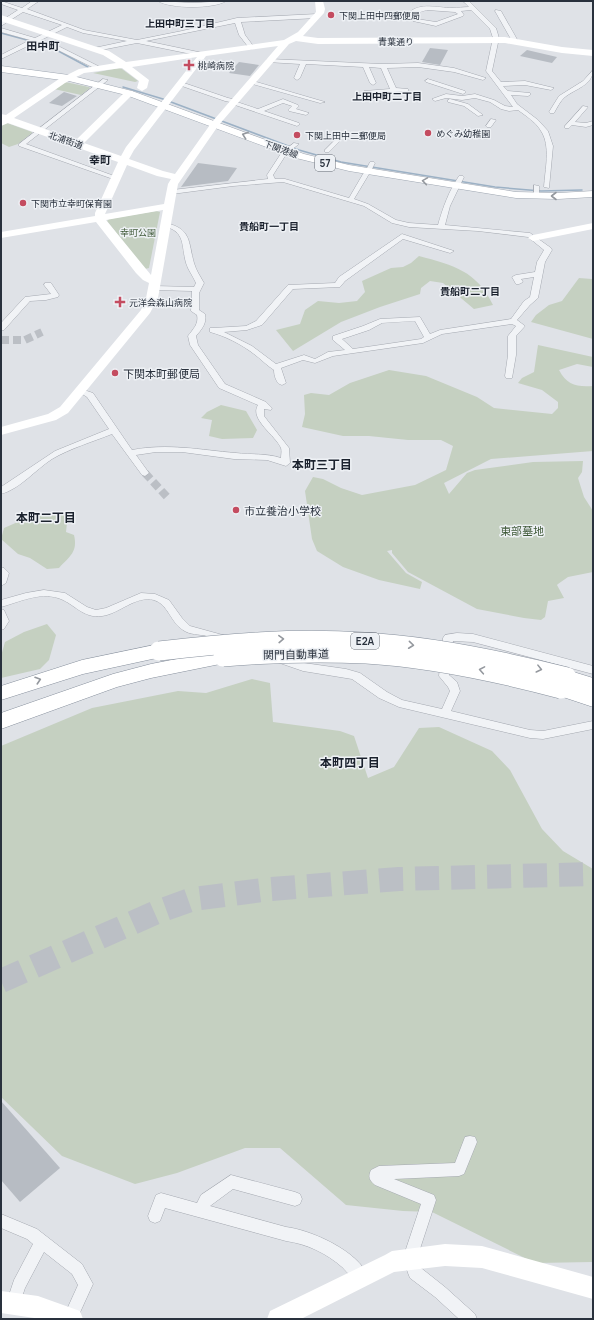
<svg xmlns="http://www.w3.org/2000/svg" width="594" height="1320" viewBox="0 0 594 1320" font-family="Manrope,'Noto Sans JP',sans-serif">
<style>
.green{fill:#c5d0c1}
.lines{fill:none;stroke-linecap:round;stroke-linejoin:round}
.stream{stroke:#9cb1c5;stroke-width:1.5}
.building{fill:#b7bcc3}
.street-tunnel{stroke:#bbbfc5;stroke-width:8;stroke-dasharray:8 4;stroke-linecap:butt}
.highway-tunnel{stroke:#bbbfc5;stroke-width:24;stroke-dasharray:24 12;stroke-linecap:butt}
.street-casing{stroke:#a5a9b1;stroke-width:1}
.primary-casing{stroke:#9fa7b2;stroke-width:1}
.highway-casing{stroke:#87909d;stroke-width:1}
.street{fill:#f1f3f6;fill-rule:evenodd}
.secondary{fill:#fff;fill-rule:evenodd}
.primary{fill:#fff;fill-rule:evenodd}
.highway{fill:#fff;fill-rule:evenodd}
.highway-bridge-casing{stroke:#87909d;stroke-width:20;stroke-linecap:butt}
.highway-bridge{stroke:#fff;stroke-width:19}
.oneway{stroke:#94989e}
.poi-dot{fill:#c44c60;stroke:#eef1f5;stroke-width:1.5}
.labels{text-anchor:middle;dominant-baseline:central;stroke-width:3;stroke-linejoin:round;paint-order:stroke}
.far-poi-label{font-size:9px;fill:#29313d;stroke:#eef1f5;text-anchor:start}
.far-street-label{font-size:9px;fill:#29313d;stroke:#eef1f5}
.far-park-label{font-size:9px;fill:#3e5837;stroke:#eef1f5}
.far-neighbourhood-label{font-size:10px;font-weight:bold;fill:#1b222e;stroke:#eef1f5}
.shield{fill:#eef1f5;stroke:#646b74;stroke-width:1}
.shield-label{font-size:10px;font-weight:bold;fill:#29313d}
.far-quarter-label{font-size:11px;font-weight:bold;fill:#1b222e;stroke:#eef1f5}
.poi-label{font-size:11px;fill:#29313d;stroke:#eef1f5;text-anchor:start}
.park-label{font-size:11px;fill:#3e5837;stroke:#eef1f5}
.street-label{font-size:11px;fill:#29313d;stroke:#eef1f5}
.neighbourhood-label{font-size:12px;font-weight:bold;fill:#1b222e;stroke:#eef1f5}
</style>
<rect width="100%" height="100%" fill="#dfe2e7"/>
<g class="green">
<path d="M119,68L122,69L138,81L135,82L93,73Z"/>
<path d="M65,82L89,87L90,88L81,95L54,89Z"/>
<path d="M7,123L32,132V133L18,144L9,147L1,143V126Z"/>
<path d="M156,211L160,212L149,268L145,269L107,221L109,219Z"/>
<path d="M419,256C453,265 477,271 493,305L474,309L443,283L430,281L421,288L420,294L380,307L341,322L293,351L276,330L300,324L305,310L318,301L339,303L357,301L365,292L362,281L391,268L403,267L411,263Z"/>
<path d="M579,278L592,279L593,339L531,322L536,315L549,305L562,301Z"/>
<path d="M538,345L593,357V367L577,364L559,370C567,385 576,387 593,386V451L491,459L444,483L449,494L467,473L475,470L533,462L583,461L582,472L578,478L584,497L593,511V572L568,577L558,584L557,585L564,598L548,601L545,617L541,620L524,618L477,609L408,572L392,553V550L387,551L406,573L422,582L420,589L379,580L343,567L317,551L312,539L305,491L313,477L323,479L341,488L362,495L415,485L446,470L453,446L441,440H408L369,436H343L302,427L305,414L304,395L311,393L329,395L350,383L389,370L426,376L477,397L494,408L552,414L558,408V402L542,390L518,383L522,378L534,372Z"/>
<path d="M221,405L246,411L257,430L253,438L222,439L209,436L212,420L201,418L207,412Z"/>
<path d="M36,514H68L66,532L74,535C78,552 70,556 59,568L47,569L30,558L18,554L1,539L4,528Z"/>
<path d="M47,624L56,635L49,660L40,669L1,678V656L5,642L24,632Z"/>
<path d="M252,679L270,683L273,722L340,731L354,736L368,778L394,767L419,728L439,727L492,751L510,770L542,829L563,851L593,869V1262L535,1263L432,1212L403,1211L346,1205L280,1148H245L177,1173L135,1184L62,1156L1,1097V746L92,708L178,691L206,693Z"/>
</g>
<g class="lines">
<g class="stream">
<path d="M1,33L49,46L88,67"/>
<path d="M123,87L163,99L299,150L341,162L495,187L541,191L582,190"/>
</g>
</g>
<g class="building">
<path d="M430,48L448,50L440,65L422,62Z"/>
<path d="M527,50L557,57L552,63L520,56Z"/>
<path d="M239,62L259,65L250,76L229,73Z"/>
<path d="M64,92L77,96L62,106L49,103Z"/>
<path d="M198,163L237,168L228,181L181,187Z"/>
<path d="M1,1101L60,1168L20,1202L1,1180Z"/>
</g>
<g class="lines">
<g class="street-tunnel">
<path d="M1,340H25L42,332"/>
<path d="M145,473L169,499"/>
</g>
<path class="highway-tunnel" d="M1,981L157,912L193,899L271,889L399,879L593,874"/>
<defs>
<g id="street">
<path d="M1,1L22,8L32,1H39L27,9L84,30L137,40L182,31L237,18L317,14L320,16L317,18L241,22L245,35L254,47L251,49L249,48L239,35L235,23L146,41L203,53L204,54L201,56L137,43L96,51L94,50V48L127,41L83,33L67,27L41,40L54,44L100,67L101,68L98,70L50,46L36,42L1,59V55L30,40L1,32V28L35,38L62,25L23,12L1,26V21L18,10L1,4Z"/>
<path d="M158,1L193,3L226,1C214,9 170,9 158,1Z"/>
<path d="M463,1H469L496,28L499,38L492,71L501,82L525,81L554,88L551,90L525,85L503,86L508,91L530,93V95L528,96L511,95L517,104L538,120L548,131L553,146L549,188L544,187C545,170 551,146 541,131C536,122 526,116 518,110L509,111L501,109L490,102L475,98L462,100L446,98L435,101L432,99L446,94L462,96L475,94L494,100L505,106L513,107L486,71L493,38L490,29L471,10L461,11L464,15L463,16L436,26L413,21L408,13C421,2 437,8 452,8C458,8 463,7 469,7ZM427,10L455,12L458,14L436,22L417,19L414,14Z"/>
<path d="M496,10L501,11L518,41L517,42L512,41L495,11Z"/>
<path d="M269,59L382,64L418,63L454,68L486,78L483,80L454,72L418,67L387,68L396,88L408,89V91L366,94L363,92L364,91L390,89L381,68L369,67L376,83L373,85L370,83L363,67L306,64L300,78L297,80L294,78L300,64L267,62V60Z"/>
<path d="M593,70C593,85 575,89 565,97C560,101 557,108 554,113H550L549,112L559,96L583,81Z"/>
<path d="M103,79L108,80L26,144L117,177V179H113L19,146V144Z"/>
<path d="M428,79L465,91L466,92L463,94L426,82L425,81Z"/>
<path d="M249,81H253L325,102L320,103L249,83Z"/>
<path d="M181,82L228,98L237,100V102L258,109L283,99L298,105L299,106L296,109L309,113L306,115L289,111L288,110L292,106L283,103L264,111L299,123L300,124L297,126L235,105V103L225,101L179,85V83Z"/>
<path d="M450,99L468,104L483,115L478,116L464,106L448,102V100Z"/>
<path d="M583,106L588,107L575,122L586,123L593,121V125L586,127L572,125L569,128H565V126Z"/>
<path d="M491,119L496,120L491,127H487L486,126Z"/>
<path d="M338,137L343,138L329,152H325V150Z"/>
<path d="M294,143L299,144L287,153L273,175L275,179H285L349,198L363,174L365,172L370,162H374L375,163L371,171L369,173V174L354,199L368,204L396,220L409,223L438,225C443,207 449,191 459,176H463L464,177L450,206L445,225L530,233L551,248L552,250L545,262L538,298L530,305L517,320L525,326L516,336V355L512,378H506L505,376L508,355V336L516,326L512,324L442,334L423,343L333,356L315,363L303,360L281,368L286,383L282,385C276,384 274,375 274,370C266,365 261,359 254,354C241,344 225,336 210,332V328H213L246,326L256,321L288,285L335,283L339,277L402,234L454,251L450,253L403,239L345,281L340,287L293,289L262,325L247,330L224,332L252,346L276,364L304,355L315,359L328,352L345,350L333,340V336L363,326L380,319L420,317L430,334L440,330L511,319L524,301L530,297L534,277L521,279L523,282L519,284H516L512,277L516,275L535,272L537,262L544,250L528,237L478,231L409,227L392,223L364,206L283,182L233,186L172,194L169,192L172,190L268,179L267,175L282,152ZM415,321L424,337L421,339L353,349L342,339L369,330L382,323Z"/>
<path d="M534,185L539,186V197L534,196Z"/>
<path d="M166,223C192,229 188,242 194,263C196,270 200,276 204,283L199,293V310L205,314C207,323 202,329 196,336L198,345L225,384L266,402L272,408L271,410L264,409V416L289,448L290,463L286,466L267,460L234,459L182,452H156L136,455L149,473L145,476L142,475L112,434C92,442 71,448 52,459C35,470 20,489 1,494V487L55,451L109,429L87,397L77,391L81,389L93,393L132,450C168,443 200,450 236,453C251,455 266,453 281,458C281,455 282,451 281,448C276,436 249,419 258,405L219,388L190,345L188,336C193,329 199,324 197,315L191,311L192,291L154,290L150,288L154,286L194,287L196,283C193,276 188,270 186,263C181,245 186,232 164,226V224Z"/>
<path d="M45,283H51L59,295L58,297L46,300L30,301L4,330H1V323L25,297L51,294L44,285Z"/>
<path d="M1,567L4,568L9,573L6,583L1,586Z"/>
<path d="M44,590L65,593L87,607L96,610L106,608L141,593L155,594L169,600L182,618L190,626L230,637L232,640L227,644C220,642 214,638 207,636C199,634 190,635 183,630C171,623 168,604 154,600C136,595 119,614 102,616C83,619 74,603 58,598C39,592 19,602 1,607V600L26,593Z"/>
<path d="M1,609L4,610L9,621L4,629L1,630Z"/>
<path d="M457,633L473,634L593,666V674L473,642L453,641L449,675L457,682L460,691L451,711L530,730L543,731L593,721V729L543,739L530,738L399,707L379,698L352,679L303,671L274,661L273,658L274,655L278,654L304,663L346,669L360,673L387,692L402,700L442,709L450,691L448,687L439,676L443,638L445,635Z"/>
<path d="M470,1136L475,1137L477,1142L464,1174L459,1176L394,1179L434,1195L436,1200L417,1258L421,1268L445,1287L475,1314L477,1319H459L435,1297L410,1278L408,1273L403,1258L421,1204L375,1185C369,1180 368,1177 371,1170L379,1166L455,1163L465,1137Z"/>
<path d="M231,1175L295,1192L300,1194L302,1199L300,1204L295,1206L233,1189L210,1206L286,1227C311,1230 358,1251 368,1276L366,1281L361,1283C353,1280 348,1273 342,1267C326,1253 307,1244 286,1241L165,1208L160,1221L155,1223L150,1221L148,1216L156,1195L161,1193L197,1203L201,1195Z"/>
<path d="M1,1214L37,1229L82,1264L93,1284L77,1319L63,1318L78,1285L72,1274L44,1252L25,1288L18,1309L13,1311L8,1309L6,1304L14,1280L33,1244L27,1239L1,1228Z"/>
</g>
<path id="primary" d="M1,66L69,75L132,91L304,154L349,165L516,192L558,193L593,191V197L558,199L516,198L349,171L296,158L126,95L69,81L1,72Z"/>
<g id="highway">
<path d="M159,644L166,646L168,651L166,656L83,674L1,700V686L82,660Z"/>
<path d="M223,650L230,652L232,657L230,662L151,678L117,687L1,729V713L113,674L151,664Z"/>
<path d="M567,670L593,678V692L584,690L593,692V707L554,694L551,689L554,684L560,682L557,677L560,672Z"/>
</g>
</defs>
<use href="#street" class="street-casing"/>
<use href="#primary" class="primary-casing"/>
<use href="#highway" class="highway-casing"/>
<use href="#street" class="street"/>
<g class="secondary">
<path d="M315,1H323L325,9L324,13L303,36L318,38L505,37L562,47L593,50V56L562,53L505,43L318,44L296,41L289,44L218,126L178,184L158,298L150,313L68,413L56,420L1,435V427L48,414L60,407L141,310L146,298L149,283L143,280L136,273L96,222L1,238V232L95,216V213L118,162L8,123L1,126V114L6,115L59,79L79,69L116,63L103,55L1,21V15L109,51L126,62L284,40L298,32L316,12ZM278,46L212,122L175,174L163,171L129,159L134,150L206,56ZM197,57L126,147L121,156L84,143L134,93L132,91H126L76,140L14,118L65,83L84,73L122,68L139,81L137,88L142,91L147,88L149,80L132,67ZM127,165L157,176L171,179L168,184L164,204L105,214ZM163,210L151,275L106,220Z"/>
<path d="M593,223V229L533,241L528,238L533,235Z"/>
<path d="M445,1244L482,1246L593,1277V1299L482,1268L445,1266L394,1272L301,1319H267L270,1311L385,1255L392,1251Z"/>
<path d="M1,1291L38,1296L80,1311L83,1319H41L1,1313Z"/>
</g>
<use href="#primary" class="primary"/>
<use href="#highway" class="highway"/>
<defs>
<g id="highway-bridge">
<path d="M159,651C227,643 295,637 364,642C433,646 500,660 567,677"/>
<path d="M223,657C271,653 318,652 366,654C432,658 497,672 561,689"/>
</g>
</defs>
<use href="#highway-bridge" class="highway-bridge-casing"/>
<use href="#highway-bridge" class="highway-bridge"/>
</g>
<defs><path id="oneway-chevron" d="M-2-3.5L2.5 0L-2 3.5" fill="none" stroke-width="1.6" stroke-linecap="round" stroke-linejoin="round"/></defs>
<g class="oneway">
<use href="#oneway-chevron" transform="translate(245 135) rotate(-160)"/>
<use href="#oneway-chevron" transform="translate(425 181) rotate(-171)"/>
<use href="#oneway-chevron" transform="translate(554 196) rotate(180)"/>
<use href="#oneway-chevron" transform="translate(281 639) rotate(-2)"/>
<use href="#oneway-chevron" transform="translate(411 645) rotate(6)"/>
<use href="#oneway-chevron" transform="translate(539 669) rotate(14)"/>
<use href="#oneway-chevron" transform="translate(482 670) rotate(-170)"/>
<use href="#oneway-chevron" transform="translate(38 680) rotate(-18)"/>
</g>
<g class="poi-dot">
<circle cx="331" cy="15" r="4"/>
<path d="M187 59h4v4h4v4h-4v4h-4v-4h-4v-4h4z"/>
<circle cx="428" cy="133" r="4"/>
<circle cx="297" cy="135" r="4"/>
<circle cx="23" cy="203" r="4"/>
<path d="M118 296h4v4h4v4h-4v4h-4v-4h-4v-4h4z"/>
<circle cx="115" cy="373" r="4"/>
<circle cx="236" cy="510" r="4"/>
</g>
<g class="labels">
<g class="far-poi-label">
<text x="339" y="15">下関上田中四郵便局</text>
<text x="198" y="65">桃崎病院</text>
<text x="436" y="133">めぐみ幼稚園</text>
<text x="305" y="135">下関上田中二郵便局</text>
<text x="31" y="203">下関市立幸町保育園</text>
<text x="129" y="302">元洋会森山病院</text>
</g>
<g class="far-street-label">
<text x="396" y="41">青葉通り</text>
<text transform="translate(66 140) rotate(19)">北浦街道</text>
<text transform="translate(281 149) rotate(20)">下関港線</text>
</g>
<g class="far-park-label">
<text x="138" y="232">幸町公園</text>
</g>
<g class="far-neighbourhood-label">
<text x="180" y="23">上田中町三丁目</text>
<text x="387" y="96">上田中町二丁目</text>
<text x="269" y="226">貴船町一丁目</text>
<text x="470" y="291">貴船町二丁目</text>
</g>
<g class="shield">
<rect x="315" y="155" width="20" height="16" rx="3"/>
<rect x="351" y="633" width="28" height="16" rx="3"/>
</g>
<g class="shield-label">
<text x="325" y="163">57</text>
<text x="365" y="641">E2A</text>
</g>
<g class="far-quarter-label">
<text x="43" y="45">田中町</text>
<text x="100" y="159">幸町</text>
</g>
<g class="poi-label">
<text x="123" y="373">下関本町郵便局</text>
<text x="244" y="510">市立養治小学校</text>
</g>
<g class="park-label">
<text x="522" y="530">東部墓地</text>
</g>
<g class="street-label">
<text transform="translate(296 654) rotate(-1)">関門自動車道</text>
</g>
<g class="neighbourhood-label">
<text x="322" y="464">本町三丁目</text>
<text x="46" y="517">本町二丁目</text>
<text x="350" y="762">本町四丁目</text>
</g>
</g>
<rect width="594" height="1320" fill="none" stroke="#29313d" stroke-width="4"/>
</svg>
